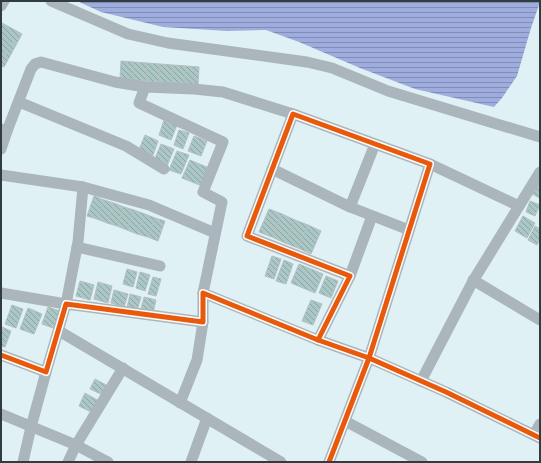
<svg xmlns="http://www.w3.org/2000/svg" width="541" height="463" viewBox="0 0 541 463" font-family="'Fira Sans Condensed',sans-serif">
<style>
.water{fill:url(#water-rules)}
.building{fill:url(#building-back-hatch);stroke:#b2c0c0}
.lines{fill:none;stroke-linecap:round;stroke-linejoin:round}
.minor{stroke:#aab5bc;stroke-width:11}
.cycleway-casing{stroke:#fdfdfd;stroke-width:8}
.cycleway{stroke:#e8590c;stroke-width:5}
</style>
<defs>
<pattern id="water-rules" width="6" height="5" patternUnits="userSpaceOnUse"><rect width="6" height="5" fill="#9facde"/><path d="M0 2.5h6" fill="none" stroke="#828db5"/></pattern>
<pattern id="building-back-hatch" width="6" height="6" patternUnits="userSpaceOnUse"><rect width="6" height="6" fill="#aac7c6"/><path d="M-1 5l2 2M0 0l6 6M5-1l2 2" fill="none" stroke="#8ba3a2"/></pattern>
</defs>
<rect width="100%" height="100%" fill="#e0f1f6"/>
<path class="water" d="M77,1H539V5L531,28L517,76L502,98L494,107L415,89L360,68L299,42L266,30L227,31L163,27L101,12Z"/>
<g class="building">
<path d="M2,23L22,34L16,45L1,37V26Z"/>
<path d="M1,37L16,45L10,56L1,51Z"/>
<path d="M1,51L10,56L4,67L1,66Z"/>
<path d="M121,61L134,62L133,80L120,79Z"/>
<path d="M134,62L147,63L146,81L133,80Z"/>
<path d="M147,63L160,64L159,82L146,81Z"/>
<path d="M160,64L173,65L172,83L159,82Z"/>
<path d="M173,65L186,66L184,84L172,83Z"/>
<path d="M186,66L199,67L198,85L184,84Z"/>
<path d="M164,120L177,125L171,140L159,135Z"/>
<path d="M179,130L189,133L183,149L174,145Z"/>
<path d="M145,135L158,141L152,158L138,152Z"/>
<path d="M194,136L207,141L201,156L188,151Z"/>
<path d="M161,144L174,149L167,166L154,161Z"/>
<path d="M177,151L189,155L181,174L169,170Z"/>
<path d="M190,160L209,168L202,186L182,178Z"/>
<path d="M540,182V198L532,194Z"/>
<path d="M94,196L104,200L97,219L87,216Z"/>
<path d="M104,200L114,203L107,223L97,219Z"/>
<path d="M530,201L540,205L535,216L526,212Z"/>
<path d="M114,203L124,207L117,226L107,223Z"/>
<path d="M124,207L134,210L127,230L117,226Z"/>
<path d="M269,209L282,214L272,237L259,232Z"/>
<path d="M134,210L145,214L137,234L127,230Z"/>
<path d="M145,214L155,218L148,237L137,234Z"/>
<path d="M282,214L295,220L285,243L272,237Z"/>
<path d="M523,216L535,223L527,238L515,231Z"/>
<path d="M155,218L165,221L158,241L148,237Z"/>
<path d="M295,220L308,225L298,248L285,243Z"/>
<path d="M308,225L321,231L311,254L298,248Z"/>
<path d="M535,226L540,229V239L537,245L528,240Z"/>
<path d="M272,256L281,259L274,279L265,276Z"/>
<path d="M284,260L293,264L286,284L276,281Z"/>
<path d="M299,264L323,274L315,293L291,283Z"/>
<path d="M127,269L137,272L133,287L123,284Z"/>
<path d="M140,272L150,275L145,291L136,288Z"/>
<path d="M326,276L338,281L331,298L319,293Z"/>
<path d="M153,277L161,279L156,296L148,294Z"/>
<path d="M80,281L94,285L90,300L76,296Z"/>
<path d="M98,282L112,286L108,303L94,299Z"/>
<path d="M114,290L128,294L124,307L111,303Z"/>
<path d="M130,294L141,297L137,311L127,308Z"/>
<path d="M144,297L156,300L153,313L141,309Z"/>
<path d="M311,300L322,304L313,325L302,321Z"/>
<path d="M12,305L23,309L16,328L5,324Z"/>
<path d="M48,307L63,312L56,329L42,324Z"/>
<path d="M28,308L42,314L34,334L20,329Z"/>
<path d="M2,327L11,331L5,347L1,346Z"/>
<path d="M95,379L108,386L103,395L90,389Z"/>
<path d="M85,393L99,401L93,413L79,406Z"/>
</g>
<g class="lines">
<g class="minor">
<path d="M51,1L128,34L168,43L307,62L332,68L388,91L540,137"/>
<path d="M1,6L4,1"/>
<path d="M145,87L139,103L223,142L203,192L222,202L203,293"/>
<path d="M19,102L126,146L164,169"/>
<path d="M7,131L31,69L35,64L41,62L115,82L145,87L194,89L223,92L293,114"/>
<path d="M1,149L7,131L1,129"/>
<path d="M430,164L519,206"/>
<path d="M272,169L350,207L409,230"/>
<path d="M1,175L83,187L149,205L215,233"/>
<path d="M350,207L375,144"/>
<path d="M77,247L160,266"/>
<path d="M350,276L372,216"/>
<path d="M473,280L540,320"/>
<path d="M1,293L66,304L78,242L83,187"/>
<path d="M59,331L281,462"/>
<path d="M318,340L350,276L247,236L293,114L430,164L369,358L329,462"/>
<path d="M1,355L46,372L66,304L203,322V293L318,340L369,358L446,392L540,438"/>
<path d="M421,381L473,281L540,172"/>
<path d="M180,403L197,360L203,322"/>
<path d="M1,414L76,445L108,462"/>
<path d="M345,421L422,462"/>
<path d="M534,435L540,424"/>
<path d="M23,462L31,427L46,372"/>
<path d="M68,462L76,445L123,368"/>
<path d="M191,462L207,418"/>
</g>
<defs>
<g id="cycleway">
<path d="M318,340L350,276L247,236L293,114L430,164L369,358L329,462"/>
<path d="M1,355L46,372L66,304L203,322V293L318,340L369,358L446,392L540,438"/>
</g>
</defs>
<use href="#cycleway" class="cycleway-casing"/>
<use href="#cycleway" class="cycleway"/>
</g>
<rect width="541" height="463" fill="none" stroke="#303c3f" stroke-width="4"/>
</svg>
